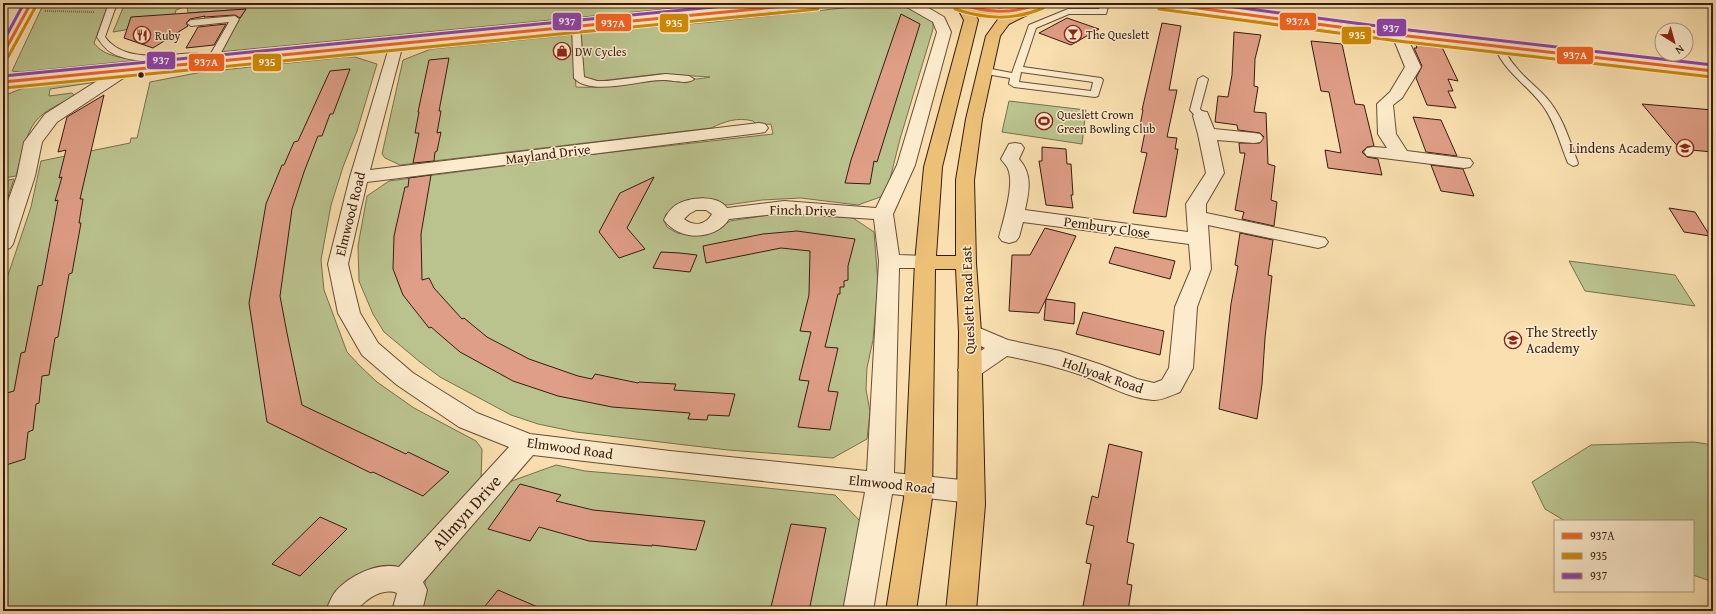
<svg xmlns="http://www.w3.org/2000/svg" width="1716" height="614" viewBox="0 0 1716 614" font-family="'Gentium Book Plus',serif">
<style>
.green{fill:#bac38e;stroke:#78704e}
.building{fill:#df9e86;stroke:#351c0e}
.lines{fill:none;stroke-linecap:round;stroke-linejoin:round}
.lane-casing{stroke:#664d36;stroke-width:2}
.street-casing{stroke:#664d36;stroke-width:2}
.secondary-casing{stroke:#351c0e;stroke-width:2}
.highway-casing{stroke:#351c0e;stroke-width:2}
.path{stroke:#351c0e;stroke-width:2;stroke-dasharray:0.5 1.5;stroke-linecap:butt}
.lane{fill:#fcebcc;fill-rule:evenodd}
.street{fill:#fcebcc;fill-rule:evenodd}
.secondary{fill:#fcebcc;fill-rule:evenodd}
.highway{fill:#edc078;fill-rule:evenodd}
.bus-1-casing{stroke:#fcebcc;stroke-width:5}
.bus-2-casing{stroke:#fcebcc;stroke-width:5}
.bus-3-casing{stroke:#fcebcc;stroke-width:5}
.bus-1{stroke:#f26522;stroke-width:3}
.bus-2{stroke:#d08a03;stroke-width:3}
.bus-3{stroke:#8e44ad;stroke-width:3}
.bus-dot{fill:#351c0e;stroke:#fcebcc;stroke-width:1.5}
.labels{text-anchor:middle;dominant-baseline:central;stroke-width:3;stroke-linejoin:round;paint-order:stroke}
.far-poi-label{font-size:12px;fill:#351c0e;stroke:#fcebcc;text-anchor:start}
.poi-label{font-size:14px;fill:#351c0e;stroke:#fcebcc;text-anchor:end}
.street-label{font-size:14px;fill:#351c0e;stroke:#fcebcc}
.near-street-label{font-size:17px;fill:#351c0e;stroke:#fcebcc}
.line-badge{stroke:#fcebcc;stroke-width:1.5}
.badge-label{font-size:11px;text-anchor:middle;font-weight:bold;fill:#fff}
</style>
<rect width="100%" height="100%" fill="#fae0b0"/>
<filter id="stains"><feTurbulence type="fractalNoise" baseFrequency=".005" numOctaves="4"/><feColorMatrix values="0 0 0 0 .2 0 0 0 0 .09 0 0 0 0 .02 0 0 0 .5 -.17"/></filter>
<radialGradient id="worn" r=".72"><stop offset=".6" stop-color="#630" stop-opacity="0"/><stop offset="1" stop-color="#630" stop-opacity=".3"/></radialGradient>
<g class="green">
<path d="M44,3H109L94,43C104,57 124,58 140,60L20,72L12,71Z"/>
<path d="M125,3H727L219,52L246,9L188,13L187,6L176,10L173,22L113,32Z"/>
<path d="M880,4L906,7L933,20V29L900,139L886,195L858,205L801,198L762,200L727,205L721,204H680L666,214L664,221L667,227L677,233L691,235H703L716,231L730,221L788,212L853,218L874,232L878,283L873,340L867,368L866,389L870,412L867,439L833,458L728,450L576,432L538,424L511,415L440,377L420,362L384,332L373,314L359,281L358,246L367,196L389,181L578,156L773,134L771,124L757,125L753,121C737,117 726,121 711,128L400,165L385,158L382,154L403,60L431,49L572,35L576,87C604,89 632,81 660,79C677,78 693,81 710,77L659,74L599,81L583,77L580,33L712,22Z"/>
<path d="M347,57H355L377,64L357,131L343,167L331,205L321,260L324,290L347,352L360,366L377,382L414,408L476,441L482,449L481,481L399,573L330,611H3V290L31,207L41,161L130,143L131,138H137L150,82L202,72Z"/>
<path d="M104,80L97,82L50,89L49,96L72,93L75,96C62,103 44,110 35,122C26,133 20,162 16,176L3,178V96L26,87Z"/>
<path d="M1009,101L1086,110L1082,144L1002,132Z"/>
<path d="M14,179L3,212V181Z"/>
<path d="M1569,261L1675,275L1695,306L1585,291Z"/>
<path d="M1694,442L1713,445V582L1693,575V521H1565L1545,509L1532,482L1591,445Z"/>
<path d="M556,465L585,471L678,479L835,495L861,522L845,611H420L426,578L509,482Z"/>
</g>
<g class="building">
<path d="M246,9L240,18L235,15L204,17L205,16L190,19L186,23L188,26L153,48L124,38L131,17Z"/>
<path d="M901,14L920,24L877,162L874,161L870,184L845,183L851,160Z"/>
<path d="M1067,18L1099,29L1071,45L1039,33Z"/>
<path d="M1162,23L1181,26L1169,90H1177L1167,137L1177,138L1175,149H1178L1166,217L1133,213L1147,153L1141,152L1146,127L1140,126L1143,110H1142Z"/>
<path d="M226,24L214,45L186,48L198,27Z"/>
<path d="M1234,32L1261,35L1255,59L1254,86L1258,87L1254,112L1266,113L1268,164L1275,166L1271,200L1277,202L1274,226L1242,219L1244,212L1235,210L1245,153H1240L1239,143H1260L1264,137L1260,133L1238,130L1237,125L1215,122L1218,96L1228,97L1232,75Z"/>
<path d="M1311,41L1342,44L1355,104L1364,105L1374,146L1367,147L1362,152L1367,157L1378,159L1382,175L1328,168L1325,150L1341,153L1329,92L1321,91Z"/>
<path d="M1415,42L1441,45L1458,81L1448,79L1453,91H1448L1456,108L1427,105L1416,78L1422,66L1414,48H1417Z"/>
<path d="M449,58L439,111H441L437,133L441,132L437,151L435,152L434,161L413,163L419,133H415L419,112H418L429,60Z"/>
<path d="M350,69L333,114H330L322,136H318L304,172L292,209L280,296L287,333L302,405L406,454L408,452L449,472L423,496L373,472L371,473L267,422L249,303L266,204L282,165H284L294,142L298,141L330,71Z"/>
<path d="M104,95L80,199H83L79,223H81L72,273L69,274L58,337L55,338L49,375L42,376L39,403L36,404L33,430L28,432L25,459L3,466V394L14,391L21,353L25,352L38,286L42,285L58,200L55,201L62,177L59,178L66,150L58,152L67,117Z"/>
<path d="M1642,104L1713,110V152L1680,149Z"/>
<path d="M1413,117L1441,120L1457,156L1426,152Z"/>
<path d="M1042,147L1066,149L1067,164H1071L1073,195H1071L1073,208L1046,205L1039,161H1042Z"/>
<path d="M1431,165L1463,169L1474,196L1441,191Z"/>
<path d="M431,175L421,234L422,280L429,278L434,288L462,319L464,318L487,337L529,359L578,376L592,379L595,374L638,383L639,382L676,384L674,390L735,394L729,416L708,415L707,420L688,419L690,413L612,407L558,396L513,381L460,352L431,327L429,328L403,295L393,269L394,236L405,187H408L409,178Z"/>
<path d="M654,177L627,228L645,249L619,258L599,232L620,193Z"/>
<path d="M1669,208L1695,212L1710,236L1684,232Z"/>
<path d="M1045,228L1076,236L1046,299L1075,303L1074,324L1044,320L1046,299L1039,313L1009,311L1012,255H1030Z"/>
<path d="M797,231L855,239L848,266V280L844,281V287H840V294H838L825,347L838,348L828,391L838,392L830,430L798,427L809,381L799,380L811,332L800,331L809,295L810,251L781,248L706,263L703,246L763,234Z"/>
<path d="M1240,233L1273,240L1268,275L1272,276L1265,338L1262,384L1257,419L1219,409L1231,304L1238,266L1235,265Z"/>
<path d="M1115,247L1175,261L1170,279L1109,263Z"/>
<path d="M661,252L680,253L697,255L690,272L653,268Z"/>
<path d="M1083,312L1164,331L1160,355L1076,334Z"/>
<path d="M1109,444L1142,452L1127,542L1134,544L1127,584L1132,585L1128,611H1101L1083,606L1091,564L1086,563L1094,526L1086,524L1092,496L1098,498Z"/>
<path d="M520,484L561,495L556,501L593,510L705,521L696,550L652,545V546L589,541L539,527L530,541L488,529Z"/>
<path d="M320,517L347,529L300,576L272,564Z"/>
<path d="M791,524L826,528L809,611H770Z"/>
<path d="M498,590L547,611H481Z"/>
</g>
<g class="lines">
<defs>
<g id="lane">
<path d="M109,3H117L105,37C125,64 167,54 197,53L202,56L203,63L201,65H195L193,59C168,59 135,66 112,53C105,49 101,43 97,37Z"/>
<path d="M1101,3H1109L1106,14H1069L1036,28L1023,67L1101,78L1103,80L1098,96L1095,97L1014,87L1009,84L1010,78L986,74L981,71L986,68L1012,73L1029,25L1068,9H1099ZM1021,72L1093,82L1091,91L1019,82Z"/>
<path d="M235,16L239,19L216,62L211,65L208,64L206,62L229,22L191,26L187,23L191,20Z"/>
<path d="M576,23L580,26L584,77L597,81H607L666,74L689,76L694,79C688,85 672,80 664,80C642,79 591,97 574,78L572,26Z"/>
<path d="M1498,43L1501,44C1506,52 1509,60 1516,67C1526,80 1540,89 1550,102C1564,120 1570,142 1578,163L1577,165L1573,166L1568,163C1560,144 1555,122 1543,106C1526,83 1506,74 1494,46Z"/>
<path d="M1203,76L1208,79L1200,109L1206,116L1201,119L1197,118L1190,110L1198,79Z"/>
</g>
<g id="street">
<path d="M903,3H920L944,17L951,32L915,165L893,214L899,255L925,256L932,257L935,262L932,267L925,268H899L894,473L971,481L981,484L984,492L981,500L971,503L892,494L873,611H843L865,492L670,471L533,455L423,582L427,590L422,611H392L397,593C382,587 365,600 356,611H326C329,604 331,597 336,591C350,575 378,562 399,567L509,447L459,427L397,385L362,355L338,313L328,264L350,177L391,41L396,40L401,41L403,44L370,170L759,123L765,124L768,128L765,132L759,133L367,182L348,264L360,313L378,343L413,373L477,413L530,434L670,451L867,471L879,261L874,219L784,213L729,219C715,241 679,241 664,220C667,214 670,209 676,205C689,197 717,194 727,208L784,201L876,208L897,165L937,32L933,22L905,6ZM696,210H706L712,214C706,225 694,227 684,219L689,214Z"/>
<path d="M1399,31L1404,32L1406,35L1421,67L1402,98L1393,105L1396,134L1407,151L1470,159L1473,163L1470,167L1464,168L1367,156L1364,152L1367,148L1373,147L1387,148L1378,134L1377,104L1390,92L1405,67L1392,35L1394,32Z"/>
<path d="M125,65L131,67L133,70L131,73L57,122L42,142L35,176L13,244L10,248L3,250V215L17,176L24,142L45,114L119,67Z"/>
<path d="M1201,111L1207,112L1214,129L1254,133L1260,134L1263,138L1260,142L1254,143L1217,140L1224,173L1206,204V213L1325,238L1328,242L1325,246L1318,248L1208,225L1211,269L1197,307L1193,368L1180,392C1172,395 1161,401 1153,400C1128,398 1107,385 1084,376C1058,367 1033,361 1007,356L978,376L970,378L962,376L958,370L962,364L985,348L962,337L959,332L962,327L970,324L1008,340L1060,351L1102,365L1137,379L1154,383L1162,380L1169,368L1175,307L1191,269L1189,244L1023,222L1019,237L1016,241L1009,243L1002,241L999,237C1003,222 1015,183 1008,169C1007,166 1003,162 1001,159L1009,144L1015,143L1021,144L1024,148L1019,159C1033,175 1029,191 1025,210L1188,232L1186,204L1206,173L1198,134L1193,116L1195,112Z"/>
</g>
<g id="secondary">
<path d="M24,3H38L11,54L8,57L3,59V40Z"/>
<path d="M774,3H824L822,6L817,7L3,87V77Z"/>
<path d="M1153,3H1191L1399,31L1713,66V76L1399,39L1160,7L1155,6Z"/>
</g>
<path id="highway" d="M950,3C956,3 963,2 969,3C978,5 986,8 996,8C1007,9 1025,4 1033,6L1035,9L1033,12L1009,24L1000,36L982,119L974,180L976,263L981,332L985,505L976,611H946L957,505L959,332L956,269H935L932,498L916,611H886L904,498L915,262L924,167L964,20L958,9L952,6ZM975,14L1002,17L999,18L986,36L966,119L956,180V256H936L942,167L978,20Z"/>
</defs>
<use href="#lane" class="lane-casing"/>
<use href="#street" class="street-casing"/>
<use href="#secondary" class="secondary-casing"/>
<use href="#highway" class="highway-casing"/>
<path class="path" d="M45,11L94,12"/>
<use href="#lane" class="lane"/>
<use href="#street" class="street"/>
<use href="#secondary" class="secondary"/>
<use href="#highway" class="highway"/>
<defs>
<g id="bus-1">
<path d="M957,3C986,13 1012,15 1040,3"/>
<path d="M1160,3L1399,35L1713,71"/>
<path d="M3,54L31,3"/>
<path d="M3,82L817,3"/>
</g>
<g id="bus-2">
<path d="M955,9C985,19 1013,21 1043,8"/>
<path d="M1159,9L1398,41L1712,77"/>
<path d="M8,57L36,6"/>
<path d="M4,88L818,9"/>
</g>
<g id="bus-3">
<path d="M975,3L1000,7L1026,3"/>
<path d="M1205,3L1400,29L1713,65"/>
<path d="M3,42L24,3"/>
<path d="M3,76L755,3"/>
</g>
</defs>
<use href="#bus-1" class="bus-1-casing"/>
<use href="#bus-2" class="bus-2-casing"/>
<use href="#bus-3" class="bus-3-casing"/>
<use href="#bus-1" class="bus-1"/>
<use href="#bus-2" class="bus-2"/>
<use href="#bus-3" class="bus-3"/>
</g>
<defs>
<symbol id="bar-ring" viewBox="-11 -11 22 22"><circle r="9.5" fill="#fcebcc" stroke="#8f2418" stroke-width="1.5"/><path d="M-6-5H6L.8 .8V4.5H3.5V6h-7V4.5H-.8V.8Z" fill="#8f2418"/></symbol>
<symbol id="restaurant-ring" viewBox="-11 -11 22 22"><circle r="9.5" fill="#fcebcc" stroke="#8f2418" stroke-width="1.5"/><path d="M-5-6h1v4h1v-4h1v4h1v-4h1v5L-1.5 .5V6h-2V.5L-5-1ZM5-6V6H3V1.5H1.5Q1.5-4 5-6Z" fill="#8f2418"/></symbol>
<symbol id="shop-ring" viewBox="-11 -11 22 22"><circle r="9.5" fill="#fcebcc" stroke="#8f2418" stroke-width="1.5"/><path d="M-5-2.5h2.3a2.7 3.5 0 0 1 5.4 0H5L5.5 6h-11ZM-1.5-2.5h3a1.5 2.3 0 0 0-3 0Z" fill="#8f2418"/></symbol>
<symbol id="stadium-ring" viewBox="-11 -11 22 22"><circle r="9.5" fill="#fcebcc" stroke="#8f2418" stroke-width="1.5"/><path d="M0-5a6.5 5 0 1 0 0 10a6.5 5 0 1 0 0-10ZM-3.5-1.8h7v3.6h-7Z" fill="#8f2418"/></symbol>
<symbol id="school-ring" viewBox="-11 -11 22 22"><circle r="9.5" fill="#fcebcc" stroke="#8f2418" stroke-width="1.5"/><path d="M0-5L7-2L0 1L-7-2ZM-4 1L0 2.5L4 1V4Q0 6-4 4Z" fill="#8f2418"/></symbol>
</defs>
<g fill-rule="evenodd">
<use href="#bar-ring" x="1063" y="24" width="20" height="20"/>
<use href="#restaurant-ring" x="132" y="25" width="20" height="20"/>
<use href="#shop-ring" x="552" y="41" width="20" height="20"/>
<use href="#stadium-ring" x="1034" y="111" width="20" height="20"/>
<use href="#school-ring" x="1675" y="138" width="20" height="20"/>
<use href="#school-ring" x="1503" y="330" width="20" height="20"/>
</g>
<circle class="bus-dot" cx="141" cy="75" r="3.5"/>
<g class="labels">
<g class="far-poi-label">
<text x="1086" y="34">The Queslett</text>
<text x="155" y="35">Ruby</text>
<text x="575" y="51">DW Cycles</text>
<text x="1057" y="114">Queslett Crown<tspan x="1057" dy="14">Green Bowling Club</tspan></text>
</g>
<g class="poi-label">
<text x="1672" y="148">Lindens Academy</text>
<text x="1526" y="332" text-anchor="start">The Streetly<tspan x="1526" dy="16">Academy</tspan></text>
</g>
<g class="street-label">
<text transform="translate(548 154) rotate(-7)">Mayland Drive</text>
<text transform="translate(803 210) rotate(1)">Finch Drive</text>
<text transform="translate(350 214) rotate(-76)">Elmwood Road</text>
<text transform="translate(1107 227) rotate(8)">Pembury Close</text>
<text transform="translate(968 300) rotate(-92)">Queslett Road East</text>
<text transform="translate(1103 375) rotate(19)">Hollyoak Road</text>
<text transform="translate(570 448) rotate(8)">Elmwood Road</text>
<text transform="translate(892 484) rotate(6)">Elmwood Road</text>
</g>
<g class="near-street-label">
<text transform="translate(466 512) rotate(-48)">Allmyn Drive</text>
</g>
</g>
<g class="line-badge">
<rect x="552" y="12" width="30" height="19" rx="4" fill="#8e44ad"/>
<rect x="1279" y="12" width="38" height="19" rx="4" fill="#f26522"/>
<rect x="595" y="13" width="37" height="19" rx="4" fill="#f26522"/>
<rect x="659" y="13" width="30" height="20" rx="4" fill="#d08a03"/>
<rect x="1376" y="18" width="31" height="19" rx="4" fill="#8e44ad"/>
<rect x="1341" y="26" width="31" height="19" rx="4" fill="#d08a03"/>
<rect x="1556" y="46" width="38" height="19" rx="4" fill="#f26522"/>
<rect x="146" y="51" width="30" height="19" rx="4" fill="#8e44ad"/>
<rect x="188" y="53" width="37" height="19" rx="4" fill="#f26522"/>
<rect x="252" y="53" width="30" height="19" rx="4" fill="#d08a03"/>
</g>
<g class="badge-label">
<text x="567" y="25">937</text>
<text x="1298" y="25">937A</text>
<text x="613" y="27">937A</text>
<text x="674" y="27">935</text>
<text x="1391" y="32">937</text>
<text x="1357" y="39">935</text>
<text x="1575" y="59">937A</text>
<text x="161" y="64">937</text>
<text x="206" y="66">937A</text>
<text x="267" y="66">935</text>
</g>
<rect width="1716" height="614" fill="none" stroke="#fae0b0" stroke-width="16"/>
<rect x="4" y="4" width="1708" height="606" fill="none" stroke="#351c0e" stroke-width="2"/>
<rect x="8" y="8" width="1700" height="598" fill="none" stroke="#351c0e"/>
<rect x="1554" y="520" width="140" height="72" fill="#fcebcc" stroke="#ac9880"/>
<rect x="1562" y="533" width="20" height="6" fill="#f26522" stroke="#ac9880"/>
<text x="1590" y="540" font-size="12" fill="#351c0e">937A</text>
<rect x="1562" y="553" width="20" height="6" fill="#d08a03" stroke="#ac9880"/>
<text x="1590" y="560" font-size="12" fill="#351c0e">935</text>
<rect x="1562" y="573" width="20" height="6" fill="#8e44ad" stroke="#ac9880"/>
<text x="1590" y="580" font-size="12" fill="#351c0e">937</text>
<g transform="translate(1674 42) rotate(143)"><circle r="19" fill="#fcebcc" stroke="#ac9880"/>
<path d="M0-3L7 15L0 10L-7 15Z" fill="#8f2418"/>
<text y="-6" font-size="11" font-weight="bold" text-anchor="middle" fill="#351c0e">N</text>
</g>
<rect width="100%" height="100%" filter="url(#stains)"/>
<rect width="100%" height="100%" fill="url(#worn)"/>
</svg>
